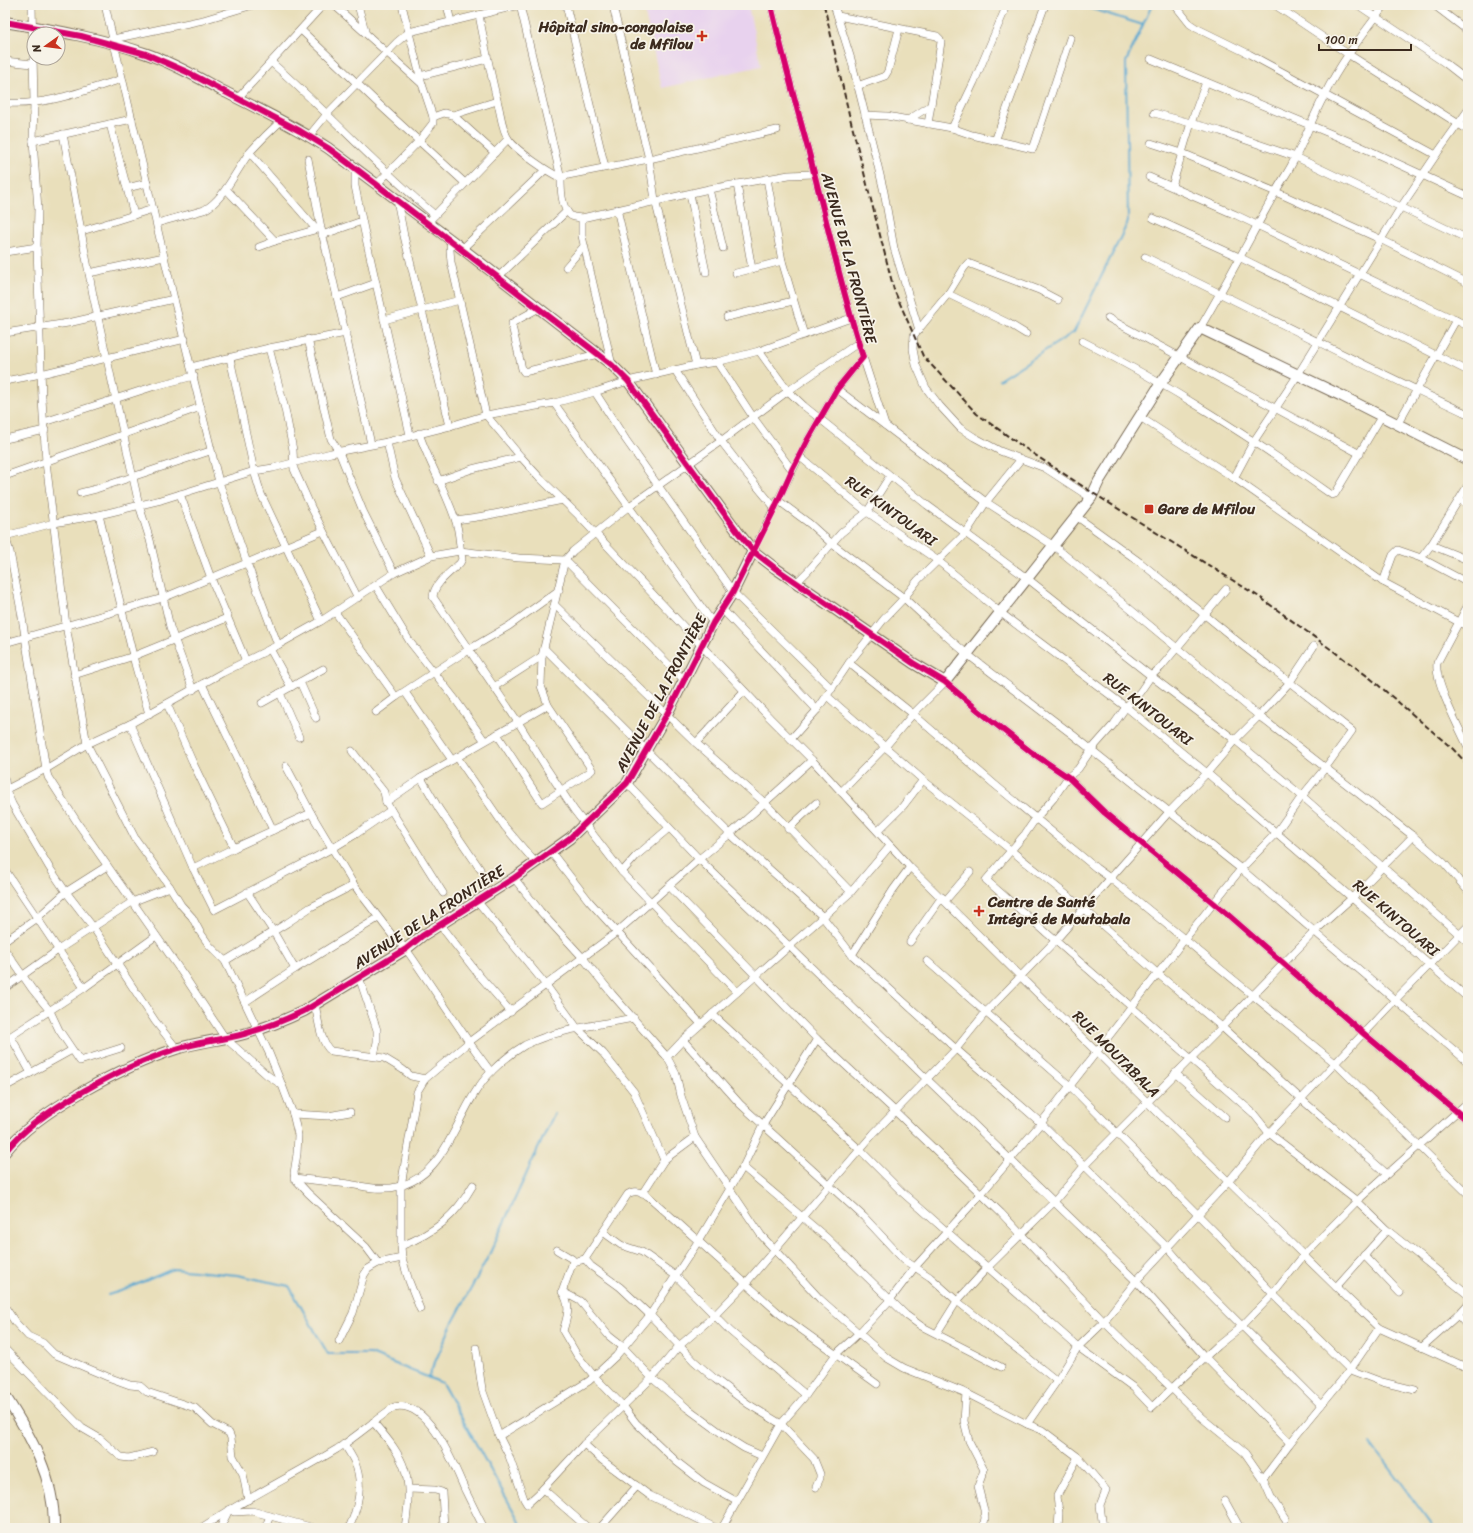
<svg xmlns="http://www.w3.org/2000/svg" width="1473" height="1533" viewBox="0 0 1473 1533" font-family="Sriracha,sans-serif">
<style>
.built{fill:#e8d2ee}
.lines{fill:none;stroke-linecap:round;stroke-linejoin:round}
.stream{stroke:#57a7d1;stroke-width:2}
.street-casing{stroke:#786955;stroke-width:8}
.secondary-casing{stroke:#786955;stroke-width:12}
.street{stroke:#fff;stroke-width:7}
.secondary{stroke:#fff;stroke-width:10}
.rail{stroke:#3b2a1e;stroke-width:2;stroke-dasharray:6 3;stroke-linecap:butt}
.cycleway-casing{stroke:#f7f3e8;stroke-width:8}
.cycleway{stroke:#d6006c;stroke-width:6}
.poi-dot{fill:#c8321e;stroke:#f7f3e8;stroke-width:1.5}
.labels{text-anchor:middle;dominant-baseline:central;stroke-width:3.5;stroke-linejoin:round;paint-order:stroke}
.poi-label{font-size:15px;font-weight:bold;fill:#3b2a1e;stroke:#f7f3e8;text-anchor:start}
.street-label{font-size:15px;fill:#3b2a1e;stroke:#f7f3e8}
</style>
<rect width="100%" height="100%" fill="#f7f3e8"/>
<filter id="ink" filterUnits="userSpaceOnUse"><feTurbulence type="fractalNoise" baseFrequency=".025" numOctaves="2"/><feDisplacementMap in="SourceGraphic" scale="8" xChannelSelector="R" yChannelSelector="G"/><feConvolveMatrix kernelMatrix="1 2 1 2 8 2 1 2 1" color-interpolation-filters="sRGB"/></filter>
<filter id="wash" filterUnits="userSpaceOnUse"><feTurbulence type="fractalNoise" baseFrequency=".012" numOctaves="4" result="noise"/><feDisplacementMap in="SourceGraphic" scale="16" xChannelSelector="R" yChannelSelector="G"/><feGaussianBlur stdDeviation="0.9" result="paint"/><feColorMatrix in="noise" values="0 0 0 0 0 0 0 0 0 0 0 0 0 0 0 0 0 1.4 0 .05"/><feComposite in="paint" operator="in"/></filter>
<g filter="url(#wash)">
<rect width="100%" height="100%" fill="#e9dfbb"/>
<path class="built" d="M643,5H748L761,66L662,88Z"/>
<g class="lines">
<g class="stream">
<path d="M1072,5L1089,8L1143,25"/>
<path d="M999,380L1074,332L1128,222L1126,62L1152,5"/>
<path d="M108,1295L124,1290L173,1269L237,1275L289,1286L328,1354H371L442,1383L523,1528"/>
<path d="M428,1378L451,1326L489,1255L554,1114"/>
<path d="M1371,1443L1434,1528"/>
</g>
</g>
</g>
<g filter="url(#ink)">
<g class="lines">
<defs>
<g id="street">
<path d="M32,5L34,103L33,141L38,209L37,247L42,399L46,462L66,625L87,744L135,838L170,887L181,905L192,917L200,932L209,945L225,961L269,1053L282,1085"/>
<path d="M105,5L174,299L219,482L247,563L278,645"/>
<path d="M334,5L422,84"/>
<path d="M358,5L365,31"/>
<path d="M447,5L451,22"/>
<path d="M520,5L561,178C561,189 561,207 570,215C573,218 578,217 582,218L709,189L789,175L813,174"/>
<path d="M566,5L605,167"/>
<path d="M834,5L851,59L876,158L884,192L894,248L919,330"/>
<path d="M1175,5L1190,24L1196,28L1249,54L1436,155"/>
<path d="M1275,5L1348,54L1468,130"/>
<path d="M1358,5L1445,63L1468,81"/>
<path d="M1434,5L1468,31"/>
<path d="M614,10L639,119L649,159L655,200L696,365"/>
<path d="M479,15C485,46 491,77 499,108C501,118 503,132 509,140C517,151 548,172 561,178"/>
<path d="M838,16L937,36L940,39L941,42L928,124"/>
<path d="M301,30L384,109L465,183"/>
<path d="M113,39L203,20L253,5"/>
<path d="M1151,59L1353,143L1468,196"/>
<path d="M5,61L32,64"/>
<path d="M271,62C327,111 377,167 435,215"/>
<path d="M420,76L487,59"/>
<path d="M857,86L885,76L888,71L899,29"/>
<path d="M238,98L323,5"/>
<path d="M5,103C46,106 83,91 122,79"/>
<path d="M1154,113L1220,131L1296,157L1468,239"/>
<path d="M453,115L497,101"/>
<path d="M865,115L887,116L952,128L972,135L1033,149L1070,38"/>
<path d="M433,117L444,113L453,115L495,153"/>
<path d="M908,120L930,106"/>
<path d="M110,124L134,215"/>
<path d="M952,128L974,82L1004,12"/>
<path d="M63,134L93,295L139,505L150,540L170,627L193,690"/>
<path d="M309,136L327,114L397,42L409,32L520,5"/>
<path d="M33,141L132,119"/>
<path d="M995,141L1045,5"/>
<path d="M1151,143L1182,153L1276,192L1380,239L1468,283"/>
<path d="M250,153L316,229"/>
<path d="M308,159L321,228L371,444"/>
<path d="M355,168V186L365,234L410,435"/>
<path d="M1149,177L1236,215L1468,326"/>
<path d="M561,178L568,175L649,159L777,130"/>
<path d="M767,179L782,261L804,335"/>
<path d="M377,184L419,141L433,123V117L422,84L402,5"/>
<path d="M737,184L752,269"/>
<path d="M1172,186L1191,123L1206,82"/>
<path d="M127,188L147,183"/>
<path d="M226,189L275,241"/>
<path d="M709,189L723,248"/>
<path d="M690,194L706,272"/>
<path d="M397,200L404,236L450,426"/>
<path d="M617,209L656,375"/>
<path d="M432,218L508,139"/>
<path d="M582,218V236L612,365"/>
<path d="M1153,218L1241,258L1468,371"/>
<path d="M157,223L204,210C224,200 236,170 250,152C260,141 270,131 281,121"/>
<path d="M82,231L153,209"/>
<path d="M322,235L362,221"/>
<path d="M451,240L450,250L451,262L486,415L521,457L540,478L578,515L770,718L812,760L910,867L1147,1102L1336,1287L1379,1328L1468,1368"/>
<path d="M259,247L275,241L318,229"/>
<path d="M462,249L545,170"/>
<path d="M5,252L37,247"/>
<path d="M1145,257C1253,309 1360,364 1468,414"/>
<path d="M566,267L584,246"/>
<path d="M89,273L164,257"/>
<path d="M736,273L782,261"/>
<path d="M498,277L567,211"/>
<path d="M948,294L1008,323L1026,334"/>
<path d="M337,297L376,283"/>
<path d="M1058,300L1039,290L968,263L964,268L948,294L914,335L913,349L916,365L926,388L939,405L960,428L974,437L1000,451L1045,468L1091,498"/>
<path d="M539,308L512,323V326L522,369L524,372L598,354"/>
<path d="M727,317L793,301"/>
<path d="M1108,318L1360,454"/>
<path d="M384,320L460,300"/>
<path d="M1200,328C1226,284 1250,238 1275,193C1280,183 1287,174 1292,164C1304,142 1312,118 1324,96C1340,63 1363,34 1385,5"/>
<path d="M5,333L68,323L174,299"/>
<path d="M308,339L331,439L339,452L363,511L394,573"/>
<path d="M1082,341C1170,385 1251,438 1332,495L1335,494L1381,417"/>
<path d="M269,348L285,409L293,450L294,469L311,507L358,598"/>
<path d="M759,351L788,391L804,406L927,505L1028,579L1151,676L1235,740L1302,796L1468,942"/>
<path d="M863,357L885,425"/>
<path d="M230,358L254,471L261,494L321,621"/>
<path d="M717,362L753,417L792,470"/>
<path d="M191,367L269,348L346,333"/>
<path d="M675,370L721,441L745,472L775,508"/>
<path d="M5,381L41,374L185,339"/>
<path d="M837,389L986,502L1054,546L1259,716L1413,836L1444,863L1468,891"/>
<path d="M595,392L626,440L733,592L832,689"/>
<path d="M554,403L713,623"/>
<path d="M1140,417L1234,478L1383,582L1468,627"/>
<path d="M44,422L155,386L194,376"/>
<path d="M1397,425L1456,320"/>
<path d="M419,433C429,463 445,489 455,519C460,532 459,546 462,559L460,563C451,572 434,583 433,597L518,722L547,769L574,810L622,872L737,992"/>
<path d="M5,439L45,430"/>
<path d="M387,442L395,478L431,556"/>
<path d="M799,456L867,512L937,560L1001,613L1126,707L1207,773L1468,998"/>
<path d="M5,476L201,407"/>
<path d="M1234,478L1254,441L1297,376L1401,207L1436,155L1468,110"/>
<path d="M438,481L472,469L521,457"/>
<path d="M80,493L96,489L210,451"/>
<path d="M180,494L211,578L246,661"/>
<path d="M1460,500L1468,504"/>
<path d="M779,501L810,524L831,543L904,598L931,623L967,654L1023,697L1073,735L1241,869L1468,1062"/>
<path d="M99,515L135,664L149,714"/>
<path d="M456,520L484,516L563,500"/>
<path d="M5,536L54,523L99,515L161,500L254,471L273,468L331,453L387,442L450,426L486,415L554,403L595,392L628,381L696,365L717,362L759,351L851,318"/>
<path d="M5,536L10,552L21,611L46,769L48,777L79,825L183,974L225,1038L267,1075L282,1085L293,1114L298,1135L297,1154L294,1173L296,1180L308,1193L366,1247L378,1263"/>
<path d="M1431,545L1468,560"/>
<path d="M753,551L807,441L837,389L863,357C841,289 826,218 808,149C795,101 782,53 771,5"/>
<path d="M1421,558L1431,545L1468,485"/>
<path d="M1383,582L1393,555L1398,550L1421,558L1468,583"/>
<path d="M796,583L808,571L841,533L867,512L890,476"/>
<path d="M376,586L410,642L455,699L484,740"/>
<path d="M1226,589L1161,667L1151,676L1140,692L1126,707L1114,724L1091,750L1078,769L1068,777L1053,799L1036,818L1025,834L986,880L1253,1113L1269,1133L1357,1201L1387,1230L1468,1295"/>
<path d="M555,605L696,743L765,803L851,892"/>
<path d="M1468,605L1437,663C1434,681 1460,730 1468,747"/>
<path d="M722,609L817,710"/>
<path d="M335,612L396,697"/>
<path d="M5,643L163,598L323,531"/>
<path d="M544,648L730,834L822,916L852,955L956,1049L1041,1123L1168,1248L1192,1276L1321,1405"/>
<path d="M270,649L291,687"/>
<path d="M849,663L913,714L994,784L1096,868L1110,878L1335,1063L1468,1194"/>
<path d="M74,675L134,656L227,618"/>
<path d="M300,682L316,718"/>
<path d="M202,684L273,830"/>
<path d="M494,687L542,656"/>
<path d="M405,692L452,760"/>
<path d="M280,693L299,737"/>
<path d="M827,696L923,780L1083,908L1158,974L1222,1027L1301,1099L1387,1174"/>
<path d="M262,703L323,669"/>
<path d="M167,704L193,763L234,848"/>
<path d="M376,712L396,697L468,650L509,626L559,590"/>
<path d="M130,724L193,868"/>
<path d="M497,734L542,803L591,771L592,770L548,705L541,686L542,656L565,560L573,551L628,507L721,441L788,391L858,343"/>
<path d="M791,739L817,710L849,663L884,619L904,598L918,580L966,533L986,502L1021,459"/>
<path d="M696,743L744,691"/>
<path d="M352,751L384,792L386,802L443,893"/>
<path d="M457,757L505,827L535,862"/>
<path d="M286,766L311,813L354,885L392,935L406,949L415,962L469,1042L491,1072"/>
<path d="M421,778L439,809L480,869"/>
<path d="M5,780L6,790L12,804L49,867L66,892L93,927L155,1021L177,1049"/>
<path d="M627,783L699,859L1136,1281L1205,1357L1290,1443"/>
<path d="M5,790L46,769L87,744L130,724L222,673L278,645L321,621L394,573L431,556L460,551L519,558L565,560L684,680"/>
<path d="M841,792L885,747L913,714L945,682L979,711L1031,752L1068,777L1105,813L1227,914L1363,1033L1468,1121"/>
<path d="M386,802L421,778L548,705"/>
<path d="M311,813L234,848L193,868L214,910L333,848L356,834L391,810"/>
<path d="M788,829L816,803"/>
<path d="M878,831L903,806L923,780"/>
<path d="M551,852L589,901L701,1024"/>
<path d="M5,870L84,988"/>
<path d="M622,872L636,856L669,828"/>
<path d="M514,878L540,911L583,958L612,994L667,1057L676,1074L681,1096L695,1137L761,1235L820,1299L887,1358L904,1368L966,1393L1027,1424L1042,1430L1078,1457L1106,1490L1100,1505L1103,1528"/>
<path d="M669,886L817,1039L896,1112L1001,1213L1104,1322L1202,1418L1245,1453L1263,1479L1271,1497L1285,1519"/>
<path d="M247,892L273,931L295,969"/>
<path d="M945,901L970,872"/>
<path d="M478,902L546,985L578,1029L603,1053L634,1092L664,1160"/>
<path d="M440,925L478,974L511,1012"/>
<path d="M5,941L36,919L66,892L107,866"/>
<path d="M910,942L942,897"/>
<path d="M5,950L32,989L50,1011L59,1030L80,1061L121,1048"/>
<path d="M852,955L893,890L910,867"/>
<path d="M225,961L287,923L311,907L354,885"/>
<path d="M927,961L1070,1086L1216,1233L1273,1294L1350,1370L1382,1382L1415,1390"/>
<path d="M359,977L377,1030V1042L374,1056"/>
<path d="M5,988L58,950L132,902L170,887"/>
<path d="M245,1002L295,969L378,918"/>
<path d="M315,1004C318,1017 320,1043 331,1051L384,1058L402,1069L411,1076L425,1079"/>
<path d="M712,1014L860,1150L903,1193L1078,1347L1134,1388L1152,1407L1217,1346L1242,1326L1273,1294L1304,1255L1357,1201L1468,1102"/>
<path d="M11,1037L31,1073"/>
<path d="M5,1040L84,988L156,936"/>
<path d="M683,1040L740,1104L864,1217L904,1260L930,1277L957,1301L1057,1381"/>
<path d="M667,1057L683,1040L851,892L890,846"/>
<path d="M1175,1073L1225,1117"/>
<path d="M5,1087L72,1050"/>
<path d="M293,1114L328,1116L350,1112"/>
<path d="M743,1167L827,1238L906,1315L921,1326L1001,1367"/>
<path d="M294,1178C312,1180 331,1182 349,1184C365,1187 383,1191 400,1186C451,1172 456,1106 492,1071C501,1062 513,1052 525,1045C558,1029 598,1025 634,1018"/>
<path d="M642,1194L664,1160L695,1137"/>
<path d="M603,1232L621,1245L642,1252L676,1276L730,1331L806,1395"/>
<path d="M401,1246C434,1233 455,1217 473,1185"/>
<path d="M557,1250L572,1259L573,1262L585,1259L591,1266L620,1287L650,1315L694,1361L715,1379L748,1404L781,1424L814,1459L820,1474V1478L816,1487"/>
<path d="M1364,1255L1400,1293"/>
<path d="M585,1259L628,1194C635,1189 641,1193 648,1196L781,1315L877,1384"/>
<path d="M573,1262L562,1292C572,1306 567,1317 563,1331L577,1355L594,1376L624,1407L636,1423L658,1444L677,1462L704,1483L736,1501"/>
<path d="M1336,1287L1387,1230"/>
<path d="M563,1292L580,1301L609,1336L623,1347L652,1378L687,1408L728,1438L744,1448L762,1456"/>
<path d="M5,1307L15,1322L28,1336L43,1343L54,1354L108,1377L130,1385L140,1386L147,1392L195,1408L212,1424L229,1433L231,1438L233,1456L243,1474L248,1500"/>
<path d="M420,1309L409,1281L402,1258L401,1246V1186L417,1092L425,1079L469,1042L617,932L699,859L730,834L812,760"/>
<path d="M1458,1315L1468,1327"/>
<path d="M937,1333L957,1301L987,1268L1054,1202L1084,1166L1222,1027L1315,931L1352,898L1413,836"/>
<path d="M339,1341L353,1313L364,1275L368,1269L378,1263L402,1258"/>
<path d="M1422,1347L1458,1315L1468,1304"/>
<path d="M476,1348L482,1389L499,1436L509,1456L524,1499L527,1504L538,1494L584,1444L652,1378L679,1346L714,1316L746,1283L874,1133L956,1049L986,1012L1055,941L1169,812L1207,773L1235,740L1259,716L1290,682L1314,646"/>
<path d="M5,1349L82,1428L99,1438L121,1457L129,1458L153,1452"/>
<path d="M966,1393L964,1421L969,1441L984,1470L978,1486L984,1510L985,1518L983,1528"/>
<path d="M373,1422C407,1460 413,1476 405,1528"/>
<path d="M1027,1424L1057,1381L1078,1347L1104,1322L1136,1281L1228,1182L1269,1133L1395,1000L1468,926"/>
<path d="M499,1436L589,1381L616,1356L650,1315L699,1240L743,1167L763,1125L817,1039"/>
<path d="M344,1444C348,1450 352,1456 355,1463C364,1485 358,1508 349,1528"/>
<path d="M584,1444L602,1460L649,1495L716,1528"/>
<path d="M1263,1479L1290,1443L1350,1370L1379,1328"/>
<path d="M409,1489L435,1490L442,1492L444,1528"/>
<path d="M543,1489L588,1528"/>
<path d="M1225,1501L1240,1528"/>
<path d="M231,1509L234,1512L252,1511L314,1528"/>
<path d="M201,1528C245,1499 292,1476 337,1449C357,1436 375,1420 394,1407C429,1399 454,1465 465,1490C471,1502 477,1515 484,1528"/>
<path d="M220,1528L229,1510"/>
<path d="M265,1528L270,1516"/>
<path d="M600,1528L637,1486"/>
<path d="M722,1528L781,1424L806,1395L836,1354L859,1333L890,1300L915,1267L981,1194L1041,1123L1184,940L1241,869L1276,833L1302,796L1326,767L1352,731L1242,645L1141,563L1076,516"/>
<path d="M1058,1528L1059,1513L1057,1496L1078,1457"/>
</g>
<g id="secondary">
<path d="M5,22C53,30 101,38 147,54C173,63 197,77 221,90C257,108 294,126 328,148L451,240L612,365L628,381L737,531L753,551L775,568L913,663L945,682L1091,498L1099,481L1161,383L1200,328L1342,396L1468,460"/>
<path d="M5,1152C36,1111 126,1065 176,1049C198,1042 222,1040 244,1034C265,1028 285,1020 304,1011L406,949L422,936L514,878L570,838L627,783L667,714L713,623L733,592L753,551"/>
<path d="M5,1396C31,1436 55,1479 54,1528"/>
</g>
</defs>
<use href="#street" class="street-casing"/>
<use href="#secondary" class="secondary-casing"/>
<use href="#street" class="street"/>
<use href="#secondary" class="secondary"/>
<path class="rail" d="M824,5L849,114L894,290L923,356L977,414L1029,451L1093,493L1261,598L1370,678L1453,749L1468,765"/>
<defs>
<g id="cycleway">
<path d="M5,22L81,36L146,54L187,72L300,131L328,148L355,168L598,354L612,365L628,381L737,531L753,551L775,568L913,663L945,682L979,711L1031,752L1068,777L1105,813L1227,914L1363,1033L1468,1121"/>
<path d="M5,1152C36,1111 126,1065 176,1049C198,1042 222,1040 244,1034C265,1028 285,1020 304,1011L406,949L422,936L514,878L570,838L627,783L667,714L713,623L733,592L775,508L792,470L807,441L837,389L863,357C841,289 826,218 808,149C795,101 782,53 771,5"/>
</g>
</defs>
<use href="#cycleway" class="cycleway-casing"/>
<use href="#cycleway" class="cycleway"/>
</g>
</g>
<g class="poi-dot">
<path d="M700 30h4v4h4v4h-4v4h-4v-4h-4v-4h4z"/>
<rect x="1144" y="504" width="10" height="10" rx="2"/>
<path d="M977 905h4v4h4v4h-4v4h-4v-4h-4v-4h4z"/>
</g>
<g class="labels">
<g class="poi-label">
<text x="693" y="27" text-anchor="end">Hôpital sino-congolaise<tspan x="693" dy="17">de Mfilou</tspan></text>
<text x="1158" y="509">Gare de Mfilou</text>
<text x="988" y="902">Centre de Santé<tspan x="988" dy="17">Intégré de Moutabala</tspan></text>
</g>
<g class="street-label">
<text transform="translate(849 258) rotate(75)">AVENUE DE LA FRONTIÈRE</text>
<text transform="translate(891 511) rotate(36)">RUE KINTOUARI</text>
<text transform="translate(661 693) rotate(-62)">AVENUE DE LA FRONTIÈRE</text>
<text transform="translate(1148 709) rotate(38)">RUE KINTOUARI</text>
<text transform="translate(429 917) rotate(-33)">AVENUE DE LA FRONTIÈRE</text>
<text transform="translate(1396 918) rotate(41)">RUE KINTOUARI</text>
<text transform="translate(1116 1054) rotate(45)">RUE MOUTABALA</text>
</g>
</g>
<rect width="1473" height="1533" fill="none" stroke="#f7f3e8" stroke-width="20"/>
<g transform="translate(46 46) rotate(256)"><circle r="19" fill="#f7f3e8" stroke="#aca397"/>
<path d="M0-3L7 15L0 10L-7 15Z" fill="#c8321e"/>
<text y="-6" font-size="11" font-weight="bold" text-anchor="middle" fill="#3b2a1e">N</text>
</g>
<path d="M1319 44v6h92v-6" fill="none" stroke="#3b2a1e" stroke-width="2"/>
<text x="1325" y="44" font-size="12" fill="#3b2a1e" stroke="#f7f3e8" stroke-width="3" paint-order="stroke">100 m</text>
</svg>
